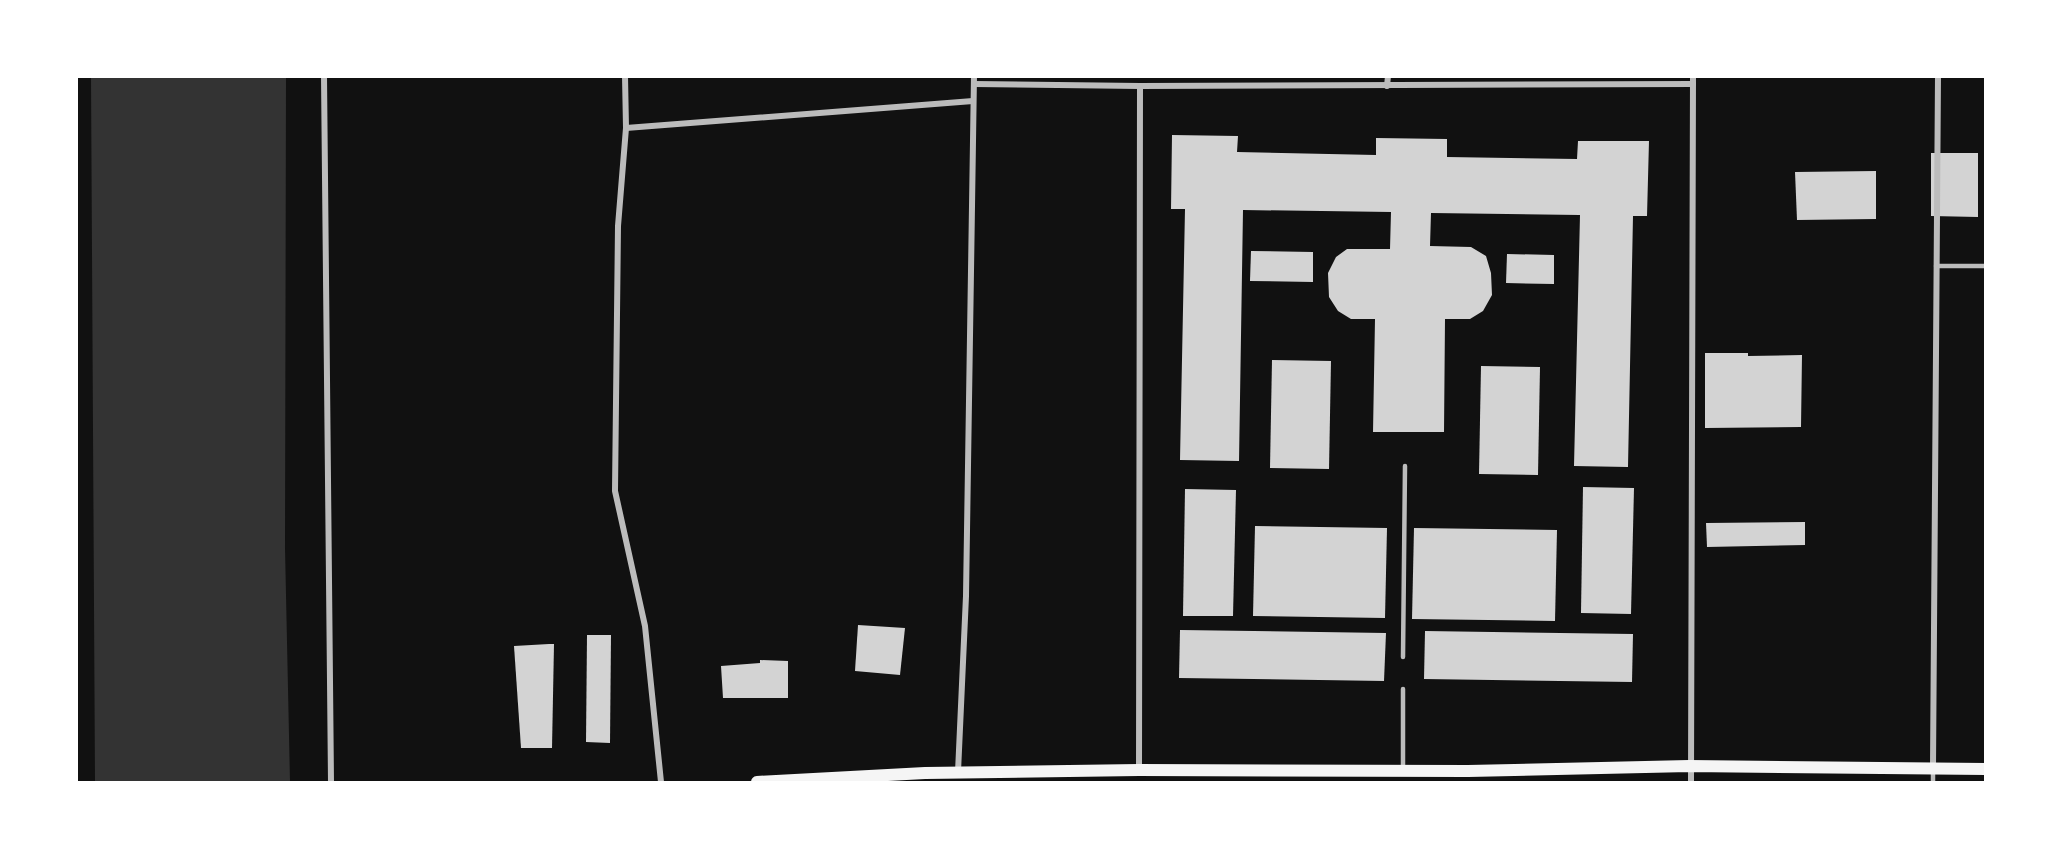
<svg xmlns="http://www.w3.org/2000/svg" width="2062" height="859" viewBox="0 0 2062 859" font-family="Rubik,sans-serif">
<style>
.water{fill:#333}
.building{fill:#d3d3d3}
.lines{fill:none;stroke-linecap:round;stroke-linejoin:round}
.service{stroke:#bcbcbc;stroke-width:4.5}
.minor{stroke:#bcbcbc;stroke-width:6}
.secondary{stroke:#f5f5f5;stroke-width:12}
</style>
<rect width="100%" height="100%" fill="#111"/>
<path class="water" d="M91,77H286L285,548L290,782H95Z"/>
<g class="building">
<path d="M1172,135L1238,136L1237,152L1376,155V138L1447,139V157L1577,159L1578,141H1649L1647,216H1633L1628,467L1574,466L1580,215L1431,213L1430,246L1471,247L1486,256L1491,273L1492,295L1483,311L1470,319H1445L1444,432H1373L1375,319H1351L1338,311L1329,297L1328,273L1336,257L1347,249H1390L1391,212L1243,210L1239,461L1180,460L1185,209H1171Z"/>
<path d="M1931,153H1978V217L1931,216Z"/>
<path d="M1876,171V219L1797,220L1795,172Z"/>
<path d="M1251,251L1313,252V282L1250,281Z"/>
<path d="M1507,254L1554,255V284L1506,283Z"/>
<path d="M1705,353H1748V356L1802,355L1801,427L1705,428Z"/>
<path d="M1272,360L1331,361L1329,469L1270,468Z"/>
<path d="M1481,366L1540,367L1538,475L1479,474Z"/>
<path d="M1583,487L1634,488L1631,614L1581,613Z"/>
<path d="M1185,489L1236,490L1233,616H1183Z"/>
<path d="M1805,522V545L1707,547L1706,523Z"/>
<path d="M1255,526L1387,528L1385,618L1253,616Z"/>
<path d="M1414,528L1557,530L1555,621L1412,619Z"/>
<path d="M858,625L905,628L900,675L855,671Z"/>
<path d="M1180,630L1386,633L1384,681L1179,678Z"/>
<path d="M1425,631L1633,634L1632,682L1424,679Z"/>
<path d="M587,635H611L610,743L586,742Z"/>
<path d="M549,644H554L552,748H521L514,646Z"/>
<path d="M760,660L788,661V698H723L721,666L760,663Z"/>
</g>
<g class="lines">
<g class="service">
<path d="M1936,266H1986"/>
<path d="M1403,657L1405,466"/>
<path d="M1403,770V689"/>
<path d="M1933,782V770"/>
</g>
<g class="minor">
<path d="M324,76L331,782"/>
<path d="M625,76L626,128L618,226L615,491L645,626L661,782"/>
<path d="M974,84L1140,86L1693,84"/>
<path d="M1387,86L1388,76"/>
<path d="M626,128L973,101"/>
<path d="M1933,768L1938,76"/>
<path d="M1139,770L1140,86"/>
<path d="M958,772L966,596L974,76"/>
<path d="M1691,782L1693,76"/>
</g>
<path class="secondary" d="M757,782L925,773L1139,770L1468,771L1689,766L1986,769"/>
</g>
<rect width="2062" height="859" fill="none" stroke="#ffffff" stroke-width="156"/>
</svg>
